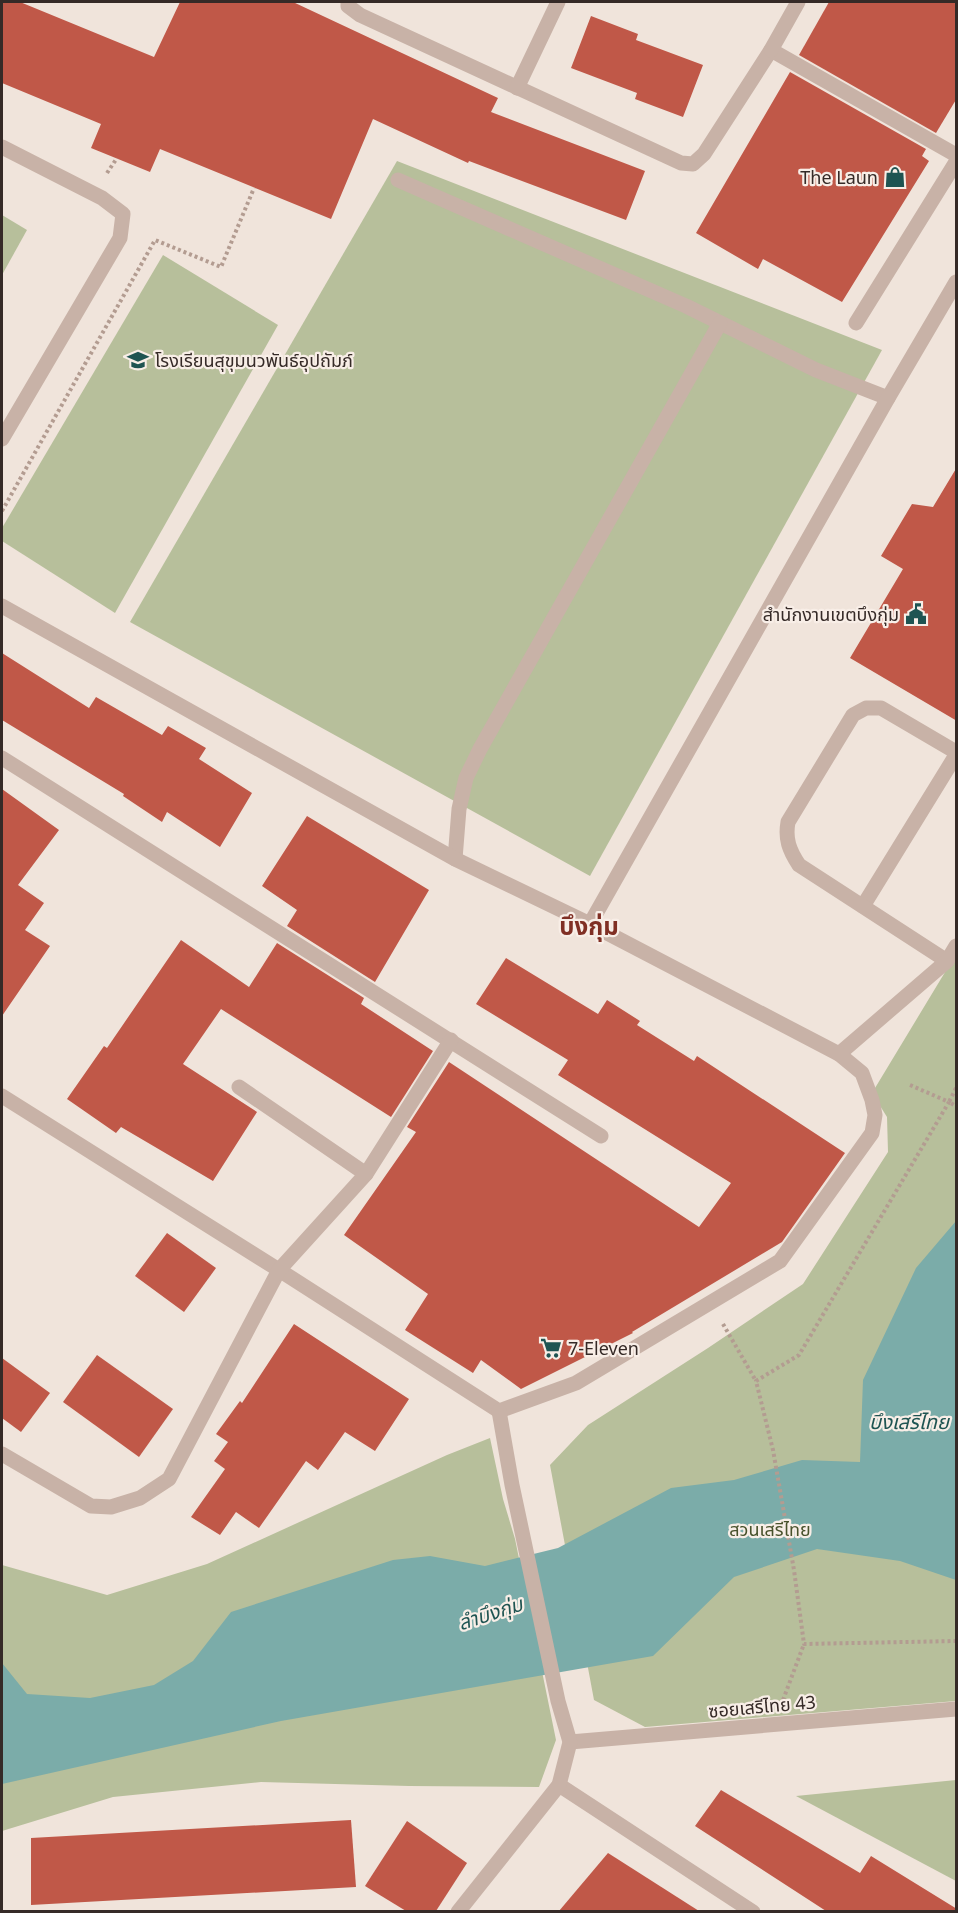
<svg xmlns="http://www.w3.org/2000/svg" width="958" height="1913" viewBox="0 0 958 1913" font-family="'Noto Sans','Noto Sans Thai',sans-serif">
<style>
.green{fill:#b7bf9b}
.water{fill:#7baca9}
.building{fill:#c05848}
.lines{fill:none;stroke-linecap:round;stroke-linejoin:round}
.path{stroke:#b39c91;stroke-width:4;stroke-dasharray:3 3;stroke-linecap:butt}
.service{stroke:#c8b2a7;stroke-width:15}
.minor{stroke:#c8b2a7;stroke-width:15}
.labels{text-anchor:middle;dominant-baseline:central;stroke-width:4.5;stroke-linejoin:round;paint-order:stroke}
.poi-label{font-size:18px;fill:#352a27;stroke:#f8eee7;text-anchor:end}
.park-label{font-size:18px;fill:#48522c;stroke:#f8eee7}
.street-label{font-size:18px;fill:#352a27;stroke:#f8eee7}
.water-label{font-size:20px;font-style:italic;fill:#1f5452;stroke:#f8eee7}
.district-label{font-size:24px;font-weight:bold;fill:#802f24;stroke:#f8eee7}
</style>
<rect width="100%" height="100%" fill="#f0e4db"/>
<g class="green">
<path d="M397,161L882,350L590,876L130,622Z"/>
<path d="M2,215L27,230L2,275Z"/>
<path d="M163,255L278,325L115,613L2,541V528Z"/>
<path d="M956,954V1701L645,1727L594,1700L550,1465L588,1425L708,1348L803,1284L888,1152L887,1117L872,1093Z"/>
<path d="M490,1438L503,1499L515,1539L556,1740L539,1787L409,1786L261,1782L113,1797L2,1831V1565L107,1595L207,1564L447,1455Z"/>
<path d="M956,1780V1881L796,1796Z"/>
</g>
<path class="water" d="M956,1221V1580L900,1561L817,1549L734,1577L653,1656L281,1721L2,1784V1663L27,1694L90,1698L154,1685L193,1661L231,1612L393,1560L430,1556L485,1566L558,1548L671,1488L734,1480L802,1460L860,1462L863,1380L916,1268Z"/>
<g class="building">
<path d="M2,2H20L154,57L180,2H293L498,98L491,112L645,171L626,220L469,161L468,163L373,119L331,219L160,149L150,172L91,148L101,124L2,83Z"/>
<path d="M829,2H957V98L936,133L799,55Z"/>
<path d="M591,16L638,34L636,40L703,65L683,117L635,99L637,93L571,68Z"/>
<path d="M790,72L926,149L922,156L929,161L842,302L763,259L758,269L696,233Z"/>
<path d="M957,467V721L850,658L903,569L881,556L912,504L933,507Z"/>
<path d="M2,653L89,708L96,697L162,735L168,726L206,748L199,759L252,793L220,847L167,812L162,822L123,796L124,794L2,720Z"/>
<path d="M2,789L59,830L18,885L44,903L25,930L50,946L2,1016Z"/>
<path d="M307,816L429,890L375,982L287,926L297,910L262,886Z"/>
<path d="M181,940L249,987L277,943L364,998L361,1004L433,1051L391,1117L221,1009L183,1064L257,1112L213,1181L121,1127L116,1133L67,1099L104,1046L107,1048Z"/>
<path d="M506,958L598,1014L607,1000L640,1021L637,1025L694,1061L697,1056L845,1153L782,1242L632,1332L633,1333L521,1389L481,1360L473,1373L405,1330L428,1294L344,1235L416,1132L407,1127L449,1062L699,1227L731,1183L558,1075L568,1060L476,1004Z"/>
<path d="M167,1233L216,1268L184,1312L135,1276Z"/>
<path d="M294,1324L409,1399L375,1451L345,1432L318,1470L306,1461L259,1528L236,1512L220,1535L191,1517L225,1469L214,1461L228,1442L216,1434L240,1401L242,1403Z"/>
<path d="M97,1355L173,1409L139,1457L63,1402Z"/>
<path d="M2,1358L50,1393L21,1432L2,1418Z"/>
<path d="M721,1790L860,1873L871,1856L957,1909V1911H826L695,1826Z"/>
<path d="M351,1820L356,1887L31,1905V1838Z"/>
<path d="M407,1821L467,1863L436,1911H406L365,1886Z"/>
<path d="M608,1853L699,1911H559Z"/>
</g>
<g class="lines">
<g class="path">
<path d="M107,173L117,158"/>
<path d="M2,511L155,240L221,267L254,188"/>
<path d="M910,1085L949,1102L799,1355L756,1381L773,1450L794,1570L804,1644L956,1641"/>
<path d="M956,1088L949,1102L956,1106"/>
<path d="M723,1324L756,1381"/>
<path d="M783,1700L804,1644"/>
</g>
<g class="service">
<path d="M2,147L102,198L123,214L120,238L2,439"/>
<path d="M398,180L686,306L816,370L888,398"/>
<path d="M455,859L459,809L466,778L480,749L720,323"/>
<path d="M863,906L956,755"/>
<path d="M947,961L799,865C789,850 785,839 788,822L853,715L866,708H881L956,752"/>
<path d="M839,1054L947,961L956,946"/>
<path d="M239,1087L366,1174"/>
</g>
<g class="minor">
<path d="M348,2V6L360,15L681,163L693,164L704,154L771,50L956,155"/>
<path d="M771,50L798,2"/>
<path d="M517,88L558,2"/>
<path d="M856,323L956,162"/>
<path d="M2,606L455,859L590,924"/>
<path d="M2,758L601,1136"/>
<path d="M2,1096L279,1270L499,1411L576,1383L780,1261L872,1133L875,1115L872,1100L862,1073L839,1054L590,924L888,398L956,282"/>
<path d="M2,1454L91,1506L111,1507L140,1498L169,1479L279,1270L366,1174L451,1040"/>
<path d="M570,1742L956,1709"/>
<path d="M559,1785L753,1912"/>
<path d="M458,1912L559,1785L570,1742L558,1701L512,1485L499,1411"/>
</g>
</g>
<defs>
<symbol id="shop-bare" viewBox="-9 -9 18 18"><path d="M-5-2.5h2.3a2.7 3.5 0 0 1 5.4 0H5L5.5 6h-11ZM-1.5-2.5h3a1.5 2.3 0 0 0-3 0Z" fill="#1f5452" stroke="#f8eee7" stroke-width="2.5" paint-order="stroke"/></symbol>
<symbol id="school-bare" viewBox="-9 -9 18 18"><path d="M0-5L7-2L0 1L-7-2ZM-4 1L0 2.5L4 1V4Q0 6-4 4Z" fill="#1f5452" stroke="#f8eee7" stroke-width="2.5" paint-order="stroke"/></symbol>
<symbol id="civic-bare" viewBox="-9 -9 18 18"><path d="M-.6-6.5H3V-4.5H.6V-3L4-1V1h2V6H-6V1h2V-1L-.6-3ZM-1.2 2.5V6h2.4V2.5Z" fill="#1f5452" stroke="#f8eee7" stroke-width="2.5" paint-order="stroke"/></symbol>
<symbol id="supermarket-bare" viewBox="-9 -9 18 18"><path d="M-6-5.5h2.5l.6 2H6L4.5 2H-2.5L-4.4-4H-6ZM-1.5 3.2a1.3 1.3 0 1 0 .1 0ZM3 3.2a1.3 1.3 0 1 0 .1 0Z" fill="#1f5452" stroke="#f8eee7" stroke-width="2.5" paint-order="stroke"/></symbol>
</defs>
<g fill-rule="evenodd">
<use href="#shop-bare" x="880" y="162" width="30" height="30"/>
<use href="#school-bare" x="123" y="345" width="30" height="30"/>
<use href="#civic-bare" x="901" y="599" width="30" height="30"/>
<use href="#supermarket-bare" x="536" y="1333" width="30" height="30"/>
</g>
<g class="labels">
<g class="poi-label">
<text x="878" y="177">The Laun</text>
<text x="155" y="360" text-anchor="start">โรงเรียนสุขุมนวพันธ์อุปถัมภ์</text>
<text x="899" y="614">สำนักงานเขตบึงกุ่ม</text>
<text x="568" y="1348" text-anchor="start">7-Eleven</text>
</g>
<g class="park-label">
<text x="770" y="1529">สวนเสรีไทย</text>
</g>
<g class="street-label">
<text transform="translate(762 1706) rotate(-5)">ซอยเสรีไทย 43</text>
</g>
<g class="water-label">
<text x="909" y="1421">บึงเสรีไทย</text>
<text transform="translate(490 1613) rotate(-18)">ลำบึงกุ่ม</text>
</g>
<g class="district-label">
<text x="589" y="925">บึงกุ่ม</text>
</g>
</g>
<rect width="958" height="1913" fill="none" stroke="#352a27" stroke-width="6"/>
</svg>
